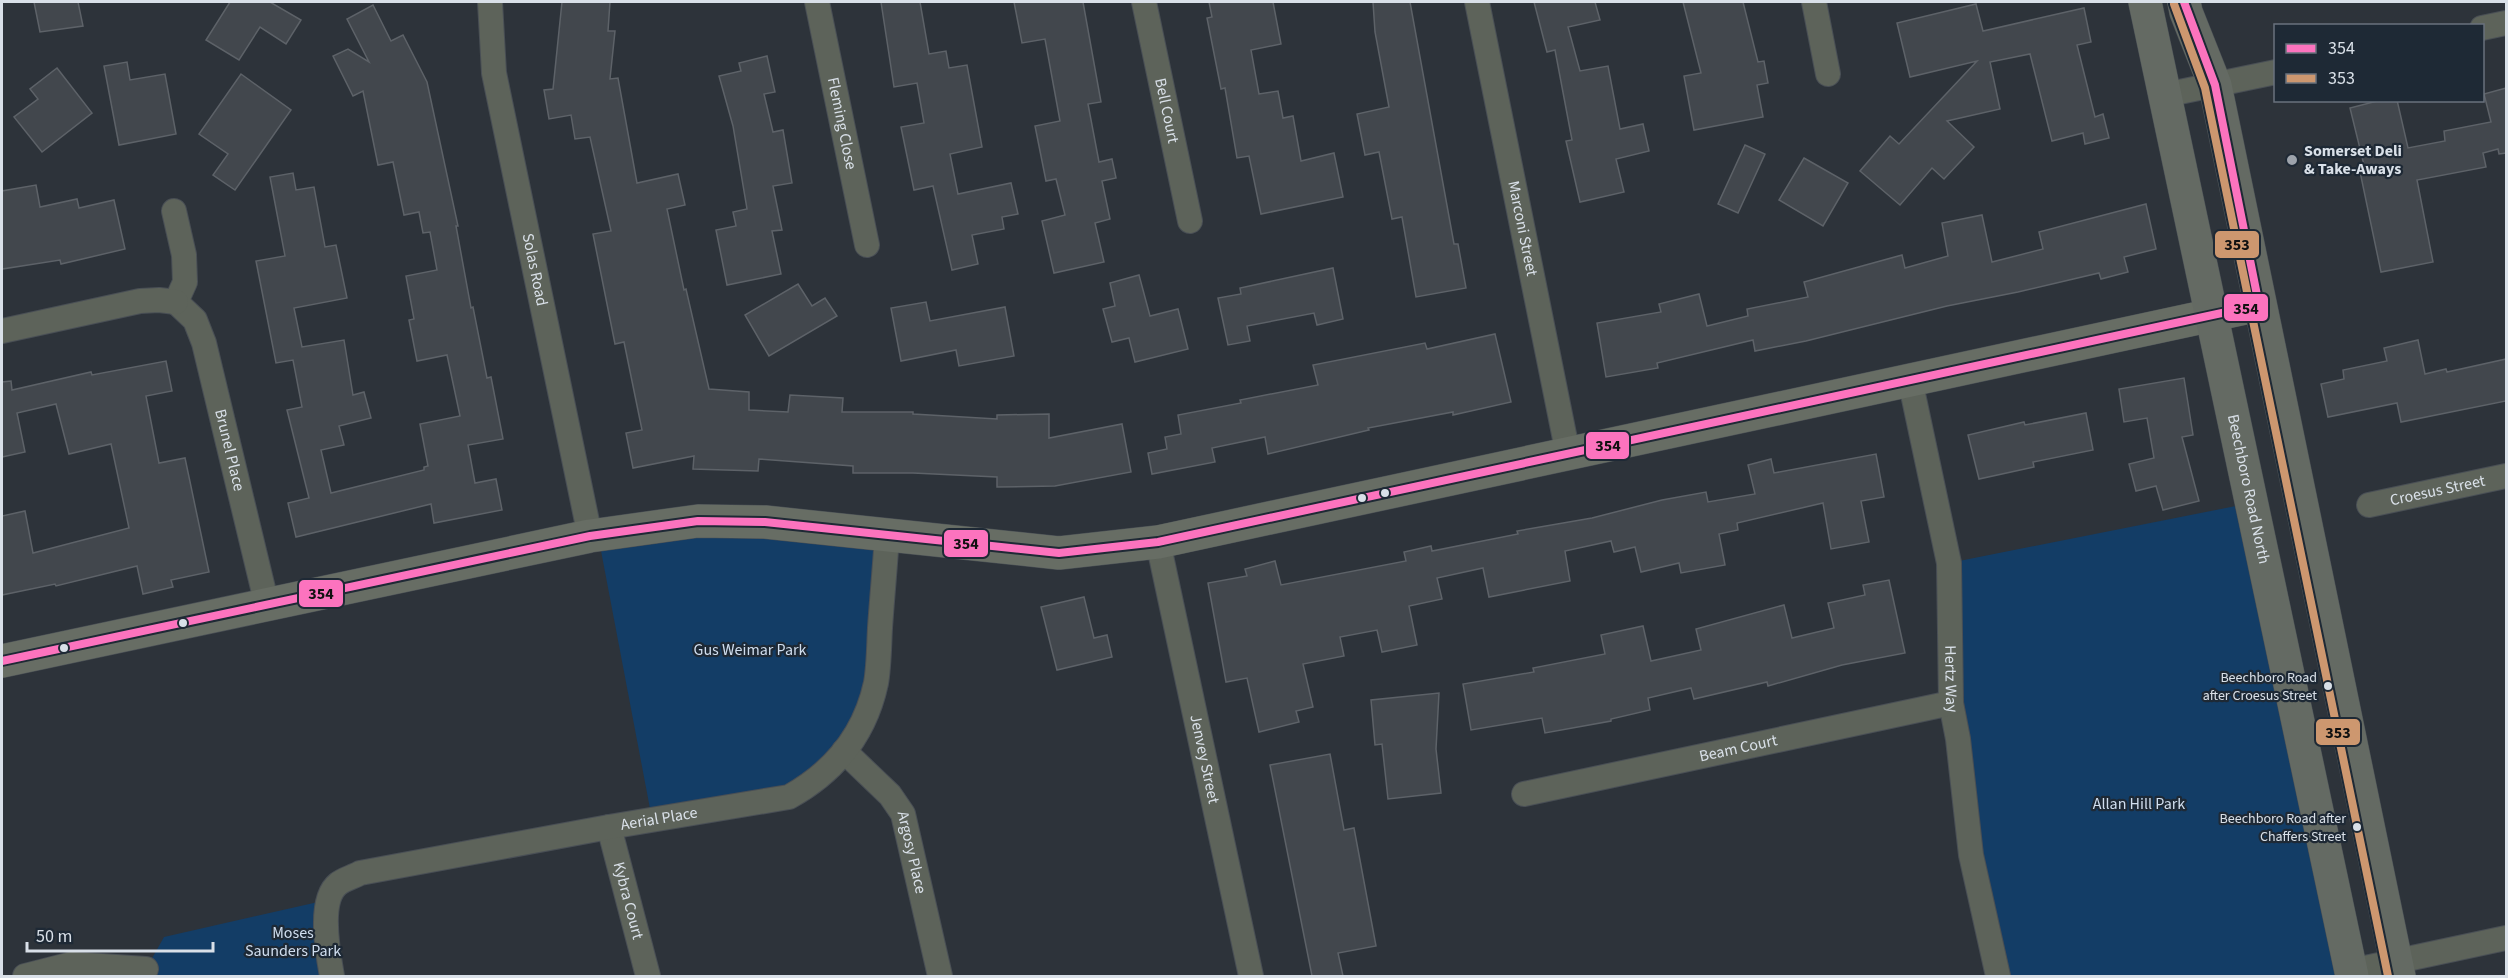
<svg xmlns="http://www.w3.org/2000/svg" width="2508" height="978" viewBox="0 0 2508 978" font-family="'Source Sans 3',sans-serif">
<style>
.green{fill:#133d66}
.building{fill:#42474d;stroke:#5d6268;stroke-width:1.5}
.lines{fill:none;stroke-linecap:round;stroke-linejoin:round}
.street-casing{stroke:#494f55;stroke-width:26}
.secondary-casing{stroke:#494f55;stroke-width:34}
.primary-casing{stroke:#494f55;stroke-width:34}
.street{stroke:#5d635a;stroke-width:24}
.secondary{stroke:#676d64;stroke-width:33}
.primary{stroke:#646a63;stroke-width:33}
.bus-1-casing{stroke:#1e2935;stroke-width:12}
.bus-2-casing{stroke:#1e2935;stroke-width:12}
.bus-1{stroke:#fc73be;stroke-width:8}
.bus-2{stroke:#cd976f;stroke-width:8}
.poi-dot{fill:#9da3ab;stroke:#1e2935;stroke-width:2}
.bus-dot{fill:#d9e0e8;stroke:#1e2935;stroke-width:2}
.labels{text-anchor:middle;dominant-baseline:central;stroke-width:4.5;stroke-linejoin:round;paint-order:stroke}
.bus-label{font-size:14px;fill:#d9e0e8;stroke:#1e2935;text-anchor:end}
.street-label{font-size:16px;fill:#d9e0e8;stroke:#1e2935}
.poi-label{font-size:16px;font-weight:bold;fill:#d9e0e8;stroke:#1e2935;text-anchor:start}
.park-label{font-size:16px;fill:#d0deef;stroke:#1e2935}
.line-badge{stroke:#1e2935;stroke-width:2}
.pale-badge-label{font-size:16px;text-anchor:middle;font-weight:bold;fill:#111}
</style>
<rect width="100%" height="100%" fill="#2d333a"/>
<g class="green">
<path d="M2251,503L2352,976H1998L1971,856L1949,563Z"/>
<path d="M598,535L887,536L876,682L810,785L652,819Z"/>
<path d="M327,900L332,976H145L146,969L164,937Z"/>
</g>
<g class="building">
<path d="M34,2H78L83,26L40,32Z"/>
<path d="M230,2H270L301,20L286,44L260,27L239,60L206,40Z"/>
<path d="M562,2H610L608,31H615L610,79L618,78L637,183L678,174L685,205L667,209L684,290L686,289L709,389L749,392V410L788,412L790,395L843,398L842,412H913V414L997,419V415L1049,414V438L1122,424L1131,472L1055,486L997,487V477L913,473H853V466L759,459L758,471L693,469L694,456L633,468L626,433L642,430L624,342L615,344L593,234L611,231L590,137L575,139L571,115L549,119L544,90L553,89Z"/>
<path d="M881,2H920L929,54L946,51L949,68L967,65L982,147L950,154L958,194L1011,183L1018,214L1002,217L1004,229L972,235L978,264L952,270L933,186L914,190L901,127L924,123L917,83L894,87Z"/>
<path d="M1014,2H1083L1101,102L1088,104L1099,162L1112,159L1116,178L1102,181L1110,219L1095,223L1104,262L1054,273L1042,221L1065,215L1056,179L1046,181L1035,126L1060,121L1045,39L1022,43Z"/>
<path d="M1209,2H1273L1281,44L1251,50L1259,94L1278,91L1283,118L1293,116L1301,161L1334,153L1343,197L1261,214L1249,156L1237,158L1225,88L1221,89L1207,18L1212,17Z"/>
<path d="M1373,2H1410L1454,244H1458L1466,288L1416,297L1402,217L1392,219L1379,152L1365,155L1357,114L1389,107L1375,32Z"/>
<path d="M1534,2H1595L1600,20L1568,27L1580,71L1608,66L1620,129L1643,124L1649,151L1616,159L1624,192L1580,202L1566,141L1572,140L1555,50L1547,52Z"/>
<path d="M1683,2H1743L1758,62L1764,61L1768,83L1757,85L1763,117L1694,130L1684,76L1701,73Z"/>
<path d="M1976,4L1983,31L2084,8L2091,42L2077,45L2095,117L2103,114L2109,138L2085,144L2083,133L2052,141L2030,54L1990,62L2000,109L1947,121L1974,147L1944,179L1932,168L1900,205L1860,171L1890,136L1899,144L1977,61L1910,77L1897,23Z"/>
<path d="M373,5L391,41L403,35L427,82L458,226H456L471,308L473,307L487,378L491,377L503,439L468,445L475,483L496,479L502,510L434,523L431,504L296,537L288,503L309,498L287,410L302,407L293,360L276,363L256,261L285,256L270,177L293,173L296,190L314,187L325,247L336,245L347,298L294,308L302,347L344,340L353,395L364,392L371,418L339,426L344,445L321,450L331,493L424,470V467L428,466L420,424L460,416L447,355L417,361L409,320L414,319L406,276L437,270L430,232L423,233L419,212L404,215L393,162L378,165L363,91L353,96L333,56L348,49L369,62L347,19Z"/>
<path d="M767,56L775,92L764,94L773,132L783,130L792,183L773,186L782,230L772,231L781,274L727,285L716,230L736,226L733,212L747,209L733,126L719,76L741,71L739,63Z"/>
<path d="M127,62L130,80L165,74L176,134L119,145L104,66Z"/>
<path d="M57,68L92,113L42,152L14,117L38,99L30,89Z"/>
<path d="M241,74L291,110L235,190L213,175L228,154L199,134Z"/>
<path d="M2506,88V153L2499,154L2498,149L2483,153L2486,167L2417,180L2433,262L2381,272L2359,167L2364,165L2350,108L2381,100H2397L2408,148L2445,141L2444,131L2491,122L2484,94Z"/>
<path d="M1745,145L1765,154L1738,213L1718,204Z"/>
<path d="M1804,158L1848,183L1823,226L1779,200Z"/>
<path d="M36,185L40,207L77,199L79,208L114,200L125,249L61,264L60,260L2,269V191Z"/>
<path d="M2146,204L2156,249L2124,257L2128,272L2101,279L2099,273L2018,292L1947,306L1806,341L1755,351L1753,340L1657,363L1658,368L1606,377L1597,323L1661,312L1659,304L1699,294L1707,326L1748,316L1747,309L1808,297L1804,282L1902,255L1905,268L1948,256L1942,223L1982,215L1992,262L2043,249L2039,232Z"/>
<path d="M1333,268L1343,319L1317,325L1314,313L1247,326L1250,341L1228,345L1218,298L1241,294L1240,288Z"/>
<path d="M1139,275L1150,316L1178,309L1188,349L1135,362L1129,338L1112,342L1103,309L1115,306L1110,283Z"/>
<path d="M798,284L812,306L825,298L837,316L769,356L745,315Z"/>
<path d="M926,302L930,321L1005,307L1014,356L959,366L956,350L901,361L891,308Z"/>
<path d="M1495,334L1511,402L1453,415V412L1368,428L1369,430L1268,454L1265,437L1212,448L1215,462L1152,474L1148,453L1167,449L1165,437L1181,434L1178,415L1241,403L1240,400L1318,385L1313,365L1425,343L1427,349Z"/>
<path d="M2418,340L2425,374L2446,369L2447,372L2506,359V401L2401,422L2397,403L2328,417L2321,384L2344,379L2343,370L2387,361L2384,348Z"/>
<path d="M166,361L172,391L146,396L159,463L185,458L209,572L171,580L173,587L143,594L137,566L56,586L55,584L2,595V516L25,511L33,553L129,528L111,444L69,454L56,404L17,413L25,452L2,457V382L11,381L12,390L91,372L92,375Z"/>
<path d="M2184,378L2193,435L2182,437L2199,501L2163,510L2156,486L2136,491L2129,464L2154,458L2147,418L2124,422L2119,389Z"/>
<path d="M2086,413L2093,450L2033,462L2034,467L1979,479L1968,435L2024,422L2025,425Z"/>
<path d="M1876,454L1884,497L1861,501L1869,542L1831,549L1823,503L1737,523L1738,530L1719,534L1725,565L1681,573L1679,563L1641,572L1635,547L1614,552L1611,541L1565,551L1570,581L1489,597L1483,568L1437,578L1442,599L1409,606L1417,645L1382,652L1377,630L1340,637L1344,656L1303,664L1313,707L1296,711L1299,722L1259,732L1247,678L1226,682L1208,583L1247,576L1245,569L1275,561L1281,585L1406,561L1404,552L1431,546L1432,551L1518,534L1517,531L1592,518L1662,500L1706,492L1708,502L1755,494L1748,465L1771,459L1774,473Z"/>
<path d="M1889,580L1905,653L1842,665L1768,686L1767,682L1694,699L1691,688L1648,698L1650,710L1611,719V721L1545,733L1542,718L1471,730L1463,684L1534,672L1533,668L1605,654L1601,635L1643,626L1651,661L1701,650L1696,629L1784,605L1792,638L1834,628L1828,603L1865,595L1863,585Z"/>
<path d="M1084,597L1094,638L1107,635L1112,657L1057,670L1041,607Z"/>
<path d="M1439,693L1436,749L1441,793L1388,799L1382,744L1375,745L1371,700Z"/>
<path d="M1330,754L1344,830L1354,828L1376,946L1338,953L1343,976H1312L1270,765Z"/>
</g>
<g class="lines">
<defs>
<g id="street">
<path id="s1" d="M490,2L494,73L590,536"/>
<path id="s2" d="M817,2L867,245"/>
<path id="s3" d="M1144,2L1190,221"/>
<path id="s4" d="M1477,2L1568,454"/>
<path d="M1814,2L1828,74"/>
<path d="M2482,28L2506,23"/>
<path d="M2165,95L2276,72"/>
<path id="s5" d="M174,211L184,255L185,282L176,302L195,320L204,343L267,605"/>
<path d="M2,331L140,301L159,300L176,302"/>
<path id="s6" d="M1910,380L1949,563L1951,703L1958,739L1971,855L1998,976"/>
<path id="s7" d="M2369,505L2506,476"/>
<path id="s8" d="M1158,542L1251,976"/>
<path id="s9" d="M844,751L890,795L903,814L940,976"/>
<path id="s10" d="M1524,794L1951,703"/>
<path id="s11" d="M609,827L648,976"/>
<path d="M2351,971L2506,938"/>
<path d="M25,976L72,964L146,969"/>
<path id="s12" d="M332,976C328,954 318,900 338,884C344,879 353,877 360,873L609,827L789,797C834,772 865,734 876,683C879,666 879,646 880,628C882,598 885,567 887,536"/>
</g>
<path id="secondary" d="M2,661L590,536L698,521L765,522L1059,553L1158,542L2259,305"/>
<g id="primary">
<path id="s13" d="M2145,2L2352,976"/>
<path d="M2184,2L2186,12L2215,85L2399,976"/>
</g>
</defs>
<use href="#street" class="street-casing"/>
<use href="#secondary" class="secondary-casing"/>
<use href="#primary" class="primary-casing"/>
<use href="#street" class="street"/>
<use href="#secondary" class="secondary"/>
<use href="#primary" class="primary"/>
<defs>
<path id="bus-1" d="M2,661L590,536L698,521L765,522L1059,553L1158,542L2259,305L2215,85L2184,2"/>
<path id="bus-2" d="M2174,4L2205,88L2388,976"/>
</defs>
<use href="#bus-1" class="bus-1-casing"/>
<use href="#bus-2" class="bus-2-casing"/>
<use href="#bus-1" class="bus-1"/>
<use href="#bus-2" class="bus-2"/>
</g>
<circle class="poi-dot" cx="2292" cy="160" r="6"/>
<g class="bus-dot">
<circle cx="1385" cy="493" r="5"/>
<circle cx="1362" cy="498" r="5"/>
<circle cx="183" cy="623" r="5"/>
<circle cx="64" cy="648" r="5"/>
<circle cx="2328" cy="686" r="5"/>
<circle cx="2357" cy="827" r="5"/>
</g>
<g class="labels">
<g class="bus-label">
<text x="2317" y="678">Beechboro Road<tspan x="2317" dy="18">after Croesus Street</tspan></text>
<text x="2346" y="819">Beechboro Road after<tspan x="2346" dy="18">Chaffers Street</tspan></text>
</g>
<g class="street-label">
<text stroke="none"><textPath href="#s3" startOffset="111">Bell Court</textPath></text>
<text stroke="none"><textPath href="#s2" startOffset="124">Fleming Close</textPath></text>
<text stroke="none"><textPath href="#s4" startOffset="231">Marconi Street</textPath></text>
<text stroke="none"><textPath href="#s1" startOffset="272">Solas Road</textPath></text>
<text stroke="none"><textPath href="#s5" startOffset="255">Brunel Place</textPath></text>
<text stroke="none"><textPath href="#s13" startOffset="498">Beechboro Road North</textPath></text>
<text stroke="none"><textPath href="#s7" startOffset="70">Croesus Street</textPath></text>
<text stroke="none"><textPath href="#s6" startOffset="303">Hertz Way</textPath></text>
<text stroke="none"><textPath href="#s10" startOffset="219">Beam Court</textPath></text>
<text stroke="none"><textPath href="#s8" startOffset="222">Jenvey Street</textPath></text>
<text stroke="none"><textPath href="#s12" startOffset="424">Aerial Place</textPath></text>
<text stroke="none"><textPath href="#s9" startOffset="126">Argosy Place</textPath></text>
<text stroke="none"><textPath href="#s11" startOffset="76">Kybra Court</textPath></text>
</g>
<g class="poi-label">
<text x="2304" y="151">Somerset Deli<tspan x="2304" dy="18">&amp; Take-Aways</tspan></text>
</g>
<g class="park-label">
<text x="750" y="650">Gus Weimar Park</text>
<text x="2139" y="804">Allan Hill Park</text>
<text x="293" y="933">Moses<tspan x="293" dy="18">Saunders Park</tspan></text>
</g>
</g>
<g class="line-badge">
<rect x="2214" y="230" width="46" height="29" rx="6" fill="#cd976f"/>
<rect x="2223" y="293" width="46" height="29" rx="6" fill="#fc73be"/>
<rect x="1585" y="431" width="45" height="29" rx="6" fill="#fc73be"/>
<rect x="943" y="529" width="46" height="29" rx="6" fill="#fc73be"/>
<rect x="298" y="579" width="46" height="29" rx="6" fill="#fc73be"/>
<rect x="2315" y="718" width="46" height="28" rx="6" fill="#cd976f"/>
</g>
<g class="pale-badge-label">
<text x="2237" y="250">353</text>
<text x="2246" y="314">354</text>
<text x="1608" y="451">354</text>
<text x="966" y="549">354</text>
<text x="321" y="599">354</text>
<text x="2338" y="738">353</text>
</g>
<rect width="2508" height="978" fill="none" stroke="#d9e0e8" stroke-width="6"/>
<rect x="2274" y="24" width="210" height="78" fill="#1e2935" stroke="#69727d" stroke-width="1.5"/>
<rect x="2286" y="44" width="30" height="9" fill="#fc73be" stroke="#69727d" stroke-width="1.5"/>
<text x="2328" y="54" font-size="18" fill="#d9e0e8">354</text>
<rect x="2286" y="74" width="30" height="9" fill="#cd976f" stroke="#69727d" stroke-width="1.5"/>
<text x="2328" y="84" font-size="18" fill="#d9e0e8">353</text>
<path d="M27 942v9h186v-9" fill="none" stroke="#d9e0e8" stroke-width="3"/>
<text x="36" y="942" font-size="18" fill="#d9e0e8" stroke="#1e2935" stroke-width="4.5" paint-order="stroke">50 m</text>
</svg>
